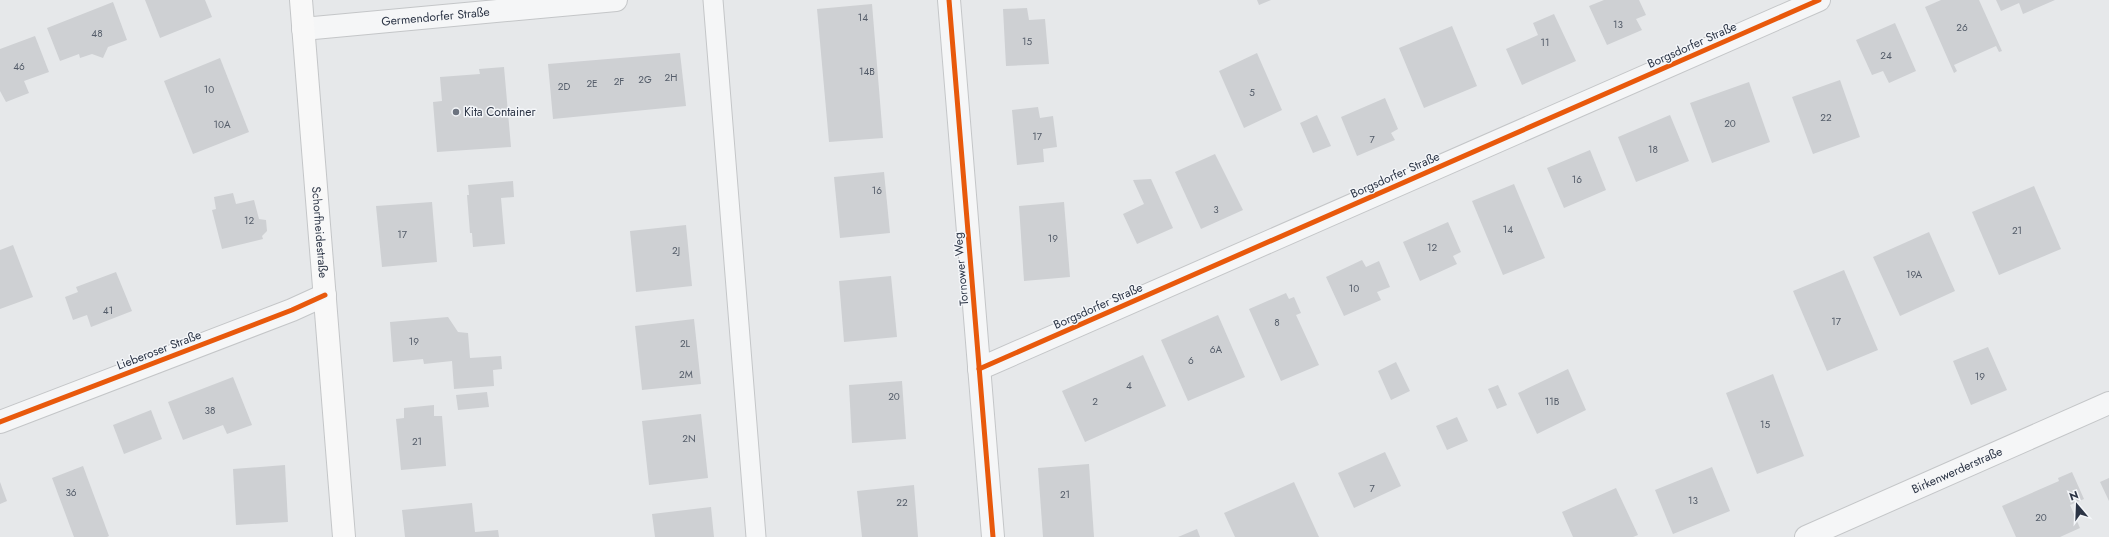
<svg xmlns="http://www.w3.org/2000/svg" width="2109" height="537" viewBox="0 0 2109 537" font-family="Jost,sans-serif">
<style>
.building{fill:#ced0d3}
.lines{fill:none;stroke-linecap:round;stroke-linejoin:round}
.lane-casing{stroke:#c4c6c8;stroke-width:21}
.street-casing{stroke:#c4c6c8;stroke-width:24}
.secondary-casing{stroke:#c4c6c8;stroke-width:24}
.lane{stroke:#f5f6f7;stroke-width:19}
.street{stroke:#f5f6f7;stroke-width:22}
.secondary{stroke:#f8f8f8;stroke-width:22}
.cycleway-casing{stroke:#f4f6f9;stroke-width:8}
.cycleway{stroke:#e8590c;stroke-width:5}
.poi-dot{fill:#6c737f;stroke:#f4f6f9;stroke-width:1.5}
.labels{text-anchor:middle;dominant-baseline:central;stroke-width:3;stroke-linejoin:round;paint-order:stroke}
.number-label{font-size:10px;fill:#545c69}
.street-label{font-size:12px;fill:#2b3445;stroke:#f4f6f9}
.poi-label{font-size:12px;fill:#2b3445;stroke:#f4f6f9;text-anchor:start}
</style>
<rect width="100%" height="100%" fill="#e6e8ea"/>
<g class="building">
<path d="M145,0H205L212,17L160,38Z"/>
<path d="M1257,0H1271L1259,5Z"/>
<path d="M1604,0H1639L1646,15L1636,19L1642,30L1607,45L1589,6Z"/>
<path d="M1941,0H1979L2002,51L1999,52L1996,46L1954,65L1957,71L1954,73L1925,7Z"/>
<path d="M1996,0H2055L2023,14L2019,3L2001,11Z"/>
<path d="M113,2L127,40L108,47L103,58L92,54L80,58L79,54L60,61L47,28Z"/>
<path d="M872,4L883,138L829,142L817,9Z"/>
<path d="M1027,8L1029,20L1045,19L1049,64L1006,66L1003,9Z"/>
<path d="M1554,14L1576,61L1522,85L1506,49L1538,35L1533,23Z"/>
<path d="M1895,23L1916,71L1889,83L1883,71L1872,75L1856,40Z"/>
<path d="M1452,26L1477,86L1424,108L1399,48Z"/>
<path d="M35,36L49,72L24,81L29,93L6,102L0,91V49Z"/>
<path d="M680,53L686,106L553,119L548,64Z"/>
<path d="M1257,53L1282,110L1244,128L1219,71Z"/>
<path d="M220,58L249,132L193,154L164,81Z"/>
<path d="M504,67L511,147L437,152L433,102L442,101L440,77L480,74L479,69Z"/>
<path d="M1840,80L1860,137L1813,154L1792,97Z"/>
<path d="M1749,82L1770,142L1712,163L1690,103Z"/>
<path d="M1385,98L1398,129L1391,133L1395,140L1357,156L1341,117Z"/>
<path d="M1038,107L1040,118L1053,116L1057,147L1043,149L1044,162L1017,165L1012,110Z"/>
<path d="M1317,115L1331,146L1313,153L1300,123Z"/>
<path d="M1670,115L1689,161L1636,182L1618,137Z"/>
<path d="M1590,150L1606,190L1564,208L1547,168Z"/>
<path d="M1215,154L1243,210L1201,229L1175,172Z"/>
<path d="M884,172L890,233L840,238L834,177Z"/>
<path d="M1151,179L1173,228L1137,244L1123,214L1144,204L1133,180Z"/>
<path d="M513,181L514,197L501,198L505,244L473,247L472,233H470L467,195H469L468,185Z"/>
<path d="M1514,184L1545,258L1503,275L1472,201Z"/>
<path d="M2034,186L2061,249L1999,275L1972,212Z"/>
<path d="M233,193L236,204L254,200L259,219L266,220L267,231L262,236L263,239L222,249L212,210L216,209L214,197Z"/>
<path d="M432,202L437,262L382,267L376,206Z"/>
<path d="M1064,202L1070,277L1024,281L1019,206Z"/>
<path d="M1448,222L1461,252L1453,256L1457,264L1420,281L1403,242Z"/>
<path d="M686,225L692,286L636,292L630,231Z"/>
<path d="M1929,232L1955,291L1900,316L1873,257Z"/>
<path d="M13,245L33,297L0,309V250Z"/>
<path d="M1362,260L1366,267L1379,261L1390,287L1377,292L1381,300L1344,316L1326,277Z"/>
<path d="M1844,270L1878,350L1827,371L1793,291Z"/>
<path d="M116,272L132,311L91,327L87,315L73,320L65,297L78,292L76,287Z"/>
<path d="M891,276L897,337L844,342L839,281Z"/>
<path d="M1286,293L1289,299L1294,297L1301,313L1296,315L1319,365L1281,381L1249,309Z"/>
<path d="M1218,315L1245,377L1188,401L1161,340Z"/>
<path d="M448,317L458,332L468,333L470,358L501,356L502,369L493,370L494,386L454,389L452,361L424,364L423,359L393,362L390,322Z"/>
<path d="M694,319L701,384L642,390L635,326Z"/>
<path d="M1988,347L2007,390L1971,405L1953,361Z"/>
<path d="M1143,355L1166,406L1085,442L1062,391Z"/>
<path d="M1396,362L1410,391L1391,400L1378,371Z"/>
<path d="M1568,369L1586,410L1537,434L1518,393Z"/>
<path d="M1773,374L1804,456L1757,474L1726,393Z"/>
<path d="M233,377L252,425L227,434L223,425L183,440L168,402Z"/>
<path d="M902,381L906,439L852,443L849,385Z"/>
<path d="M1498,385L1507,405L1497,409L1488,389Z"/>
<path d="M487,392L489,407L458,410L456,395Z"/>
<path d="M434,405V416H442L446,466L401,470L396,419L404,418V408Z"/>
<path d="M151,410L162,439L124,454L113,425Z"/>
<path d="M701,414L708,478L649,485L642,421Z"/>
<path d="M1457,417L1468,441L1447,450L1436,426Z"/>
<path d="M1385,452L1401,486L1354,508L1338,473Z"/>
<path d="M1089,464L1094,537H1043L1038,468Z"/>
<path d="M285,465L288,522L236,525L233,469Z"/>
<path d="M83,466L109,536L107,537H74L52,478Z"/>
<path d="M1712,467L1730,511L1673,534L1655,490Z"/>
<path d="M2072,472L2084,499L2070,505L2080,528L2060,537H2016L2002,506L2059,481L2058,478Z"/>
<path d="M2109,478V501L2100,482Z"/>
<path d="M0,482L7,501L0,504Z"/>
<path d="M1294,482L1319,537H1235L1224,513Z"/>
<path d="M914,485L918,537H862L857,491Z"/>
<path d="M1616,488L1638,535L1633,537H1573L1562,512Z"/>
<path d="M472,503L475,532L498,530L499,537H405L402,510Z"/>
<path d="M711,507L714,537H655L652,514Z"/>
<path d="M1197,529L1200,537H1178Z"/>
</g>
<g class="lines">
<defs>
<path id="lane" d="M713,0L756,537"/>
<g id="street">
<path d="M949,0L993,537"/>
<path id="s1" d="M303,29L616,0"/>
<path d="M979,369L1819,0"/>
<path d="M0,422L292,310L325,295"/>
<path id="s2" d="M1806,537L2109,403"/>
</g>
<g id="secondary">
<path id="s3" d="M301,0L344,537"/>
</g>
</defs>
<use href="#lane" class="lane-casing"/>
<use href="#street" class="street-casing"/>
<use href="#secondary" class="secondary-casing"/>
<use href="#lane" class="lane"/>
<use href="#street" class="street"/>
<use href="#secondary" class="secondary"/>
<defs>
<g id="cycleway">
<path d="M949,0L993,537"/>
<path d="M979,369L1819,0"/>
<path d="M0,422L292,310L325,295"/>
</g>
</defs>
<use href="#cycleway" class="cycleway-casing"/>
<use href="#cycleway" class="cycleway"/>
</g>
<circle class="poi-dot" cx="456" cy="112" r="4"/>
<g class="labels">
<g class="number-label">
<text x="863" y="17">14</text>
<text x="1618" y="24">13</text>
<text x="1962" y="27">26</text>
<text x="97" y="33">48</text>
<text x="1027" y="41">15</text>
<text x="1545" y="42">11</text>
<text x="1886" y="55">24</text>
<text x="19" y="66">46</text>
<text x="867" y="71">14B</text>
<text x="671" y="77">2H</text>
<text x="645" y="79">2G</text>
<text x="619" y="81">2F</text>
<text x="592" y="83">2E</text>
<text x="564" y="86">2D</text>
<text x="209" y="89">10</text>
<text x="1252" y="92">5</text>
<text x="1826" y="117">22</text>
<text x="1730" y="123">20</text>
<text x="222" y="124">10A</text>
<text x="1037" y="136">17</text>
<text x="1372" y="139">7</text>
<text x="1653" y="149">18</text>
<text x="1577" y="179">16</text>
<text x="877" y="190">16</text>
<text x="1216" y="209">3</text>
<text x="249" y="220">12</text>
<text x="1508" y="229">14</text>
<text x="2017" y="230">21</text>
<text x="402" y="234">17</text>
<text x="1053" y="238">19</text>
<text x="1432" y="247">12</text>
<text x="676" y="250">2J</text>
<text x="1914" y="274">19A</text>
<text x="1354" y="288">10</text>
<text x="108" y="310">41</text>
<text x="1836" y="321">17</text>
<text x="1277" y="322">8</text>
<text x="414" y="341">19</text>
<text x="685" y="343">2L</text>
<text x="1216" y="349">6A</text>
<text x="1191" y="360">6</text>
<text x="686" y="374">2M</text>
<text x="1980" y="376">19</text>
<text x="1129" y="385">4</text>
<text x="894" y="396">20</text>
<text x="1095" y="401">2</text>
<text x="1552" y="401">11B</text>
<text x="210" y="410">38</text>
<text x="1765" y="424">15</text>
<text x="689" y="438">2N</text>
<text x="417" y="441">21</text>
<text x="1372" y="488">7</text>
<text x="71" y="492">36</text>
<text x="1065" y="494">21</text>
<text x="1693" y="500">13</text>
<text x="902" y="502">22</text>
<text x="2041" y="517">20</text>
</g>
<g class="street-label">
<text stroke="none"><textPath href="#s1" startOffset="133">Germendorfer Straße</textPath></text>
<text transform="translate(1692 45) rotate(-24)">Borgsdorfer Straße</text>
<text transform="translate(1395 175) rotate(-24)">Borgsdorfer Straße</text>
<text stroke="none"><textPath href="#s3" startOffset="233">Schorfheidestraße</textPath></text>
<text transform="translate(961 269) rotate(-95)">Tornower Weg</text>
<text transform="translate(1098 306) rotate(-24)">Borgsdorfer Straße</text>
<text transform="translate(159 350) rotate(-21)">Lieberoser Straße</text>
<text stroke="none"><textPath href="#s2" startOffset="165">Birkenwerderstraße</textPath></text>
</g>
<g class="poi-label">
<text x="464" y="112">Kita Container</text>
</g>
</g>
<g transform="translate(2077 505) rotate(341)" stroke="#f4f6f9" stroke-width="3" paint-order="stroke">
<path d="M0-3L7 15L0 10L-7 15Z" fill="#2b3445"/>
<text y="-6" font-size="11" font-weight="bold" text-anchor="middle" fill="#2b3445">N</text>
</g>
</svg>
